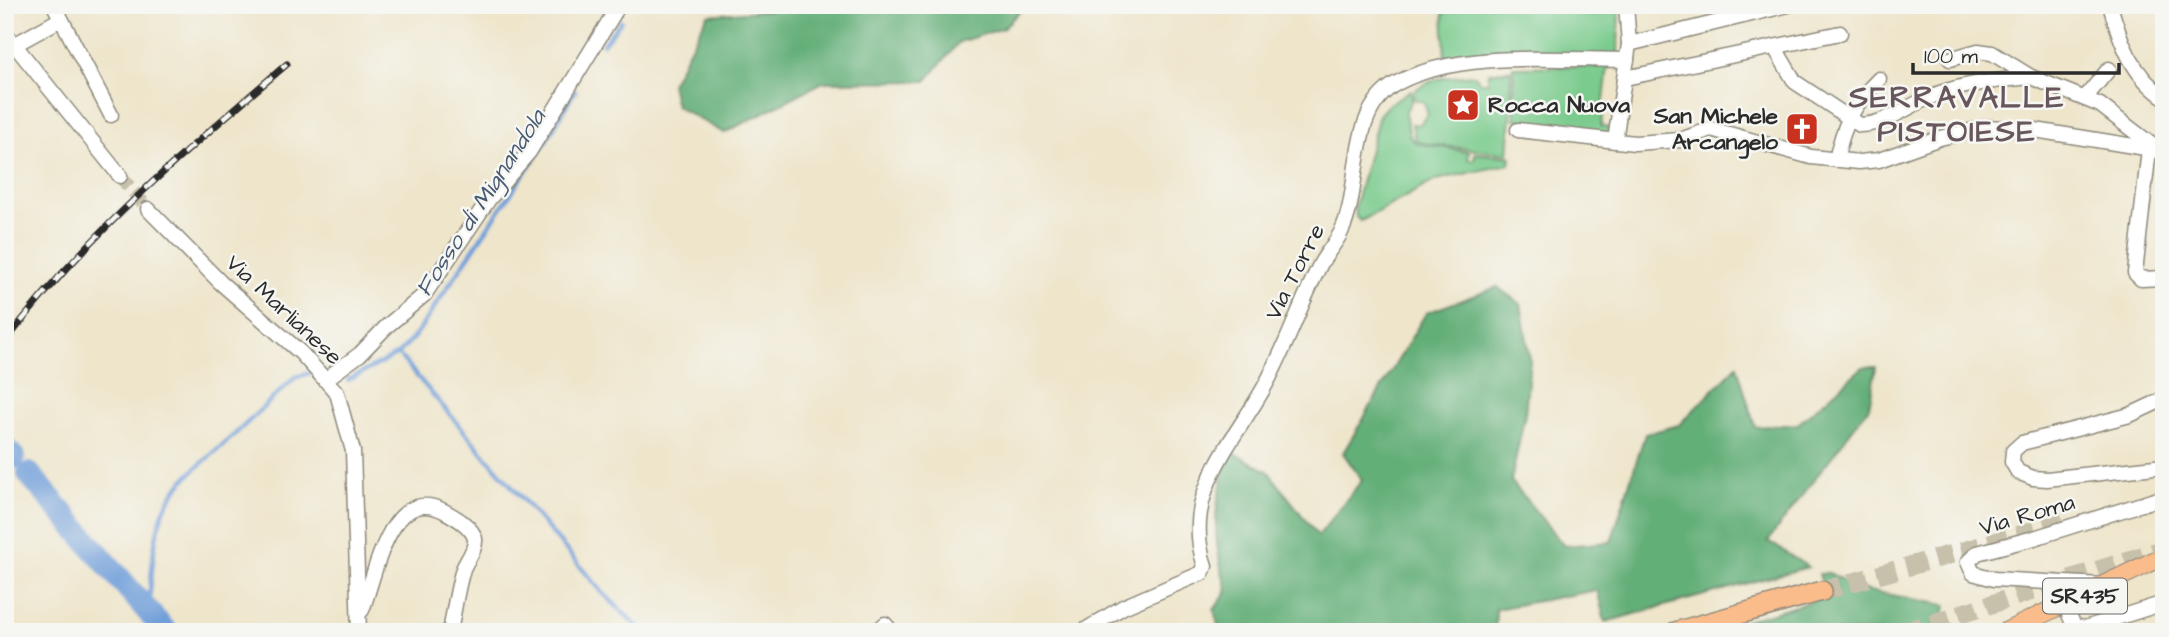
<svg xmlns="http://www.w3.org/2000/svg" width="2169" height="637" viewBox="0 0 2169 637" font-family="'Architects Daughter',sans-serif">
<style>
.green{fill:#7acb8d;stroke:#527b5c;stroke-width:2}
.forest{fill:#63af78;stroke:#476d52;stroke-width:2}
.lines{fill:none;stroke-linecap:round;stroke-linejoin:round}
.stream{stroke:#719fd9;stroke-width:4.5}
.river{stroke:#719fd9;stroke-width:24}
.minor-tunnel{stroke:#c7c0aa;stroke-width:14;stroke-dasharray:14 7;stroke-linecap:butt}
.highway-tunnel{stroke:#c7c0aa;stroke-width:19;stroke-dasharray:19 10;stroke-linecap:butt}
.minor-casing{stroke:#8c887a;stroke-width:17}
.major-casing{stroke:#8c887a;stroke-width:20}
.highway-casing{stroke:#8c887a;stroke-width:22}
.minor{stroke:#fff;stroke-width:14}
.major{stroke:#fabc8b;stroke-width:18}
.highway{stroke:#fabc8b;stroke-width:19}
.rail-casing{stroke:#2b2b2b;stroke-width:7}
.rail{stroke:#f6f6f2;stroke-width:4.5;stroke-dasharray:13;stroke-linecap:butt}
.labels{text-anchor:middle;dominant-baseline:central;stroke-width:5;stroke-linejoin:round;paint-order:stroke}
.shield{fill:#f6f6f2;stroke:#686867;stroke-width:2}
.shield-label{font-size:21px;font-weight:bold;fill:#2b2b2b}
.poi-label{font-size:23px;font-weight:bold;fill:#2b2b2b;stroke:#f6f6f2;text-anchor:start}
.street-label{font-size:23px;fill:#2b2b2b;stroke:#f6f6f2}
.water-label{font-size:24px;font-style:italic;fill:#475971;stroke:#f6f6f2}
.district-label{font-size:30px;font-weight:bold;letter-spacing:2px;fill:#67565c;stroke:#f6f6f2}
</style>
<rect width="100%" height="100%" fill="#f6f6f2"/>
<filter id="ink" filterUnits="userSpaceOnUse"><feTurbulence type="fractalNoise" baseFrequency=".0143" numOctaves="2"/><feDisplacementMap in="SourceGraphic" scale="14" xChannelSelector="R" yChannelSelector="G"/><feConvolveMatrix kernelMatrix="1 2 1 2 8 2 1 2 1" color-interpolation-filters="sRGB"/></filter>
<filter id="wash" filterUnits="userSpaceOnUse"><feTurbulence type="fractalNoise" baseFrequency=".00686" numOctaves="4" result="noise"/><feDisplacementMap in="SourceGraphic" scale="28" xChannelSelector="R" yChannelSelector="G"/><feGaussianBlur stdDeviation="1.57" result="paint"/><feColorMatrix in="noise" values="0 0 0 0 0 0 0 0 0 0 0 0 0 0 0 0 0 1.4 0 .05"/><feComposite in="paint" operator="in"/></filter>
<g filter="url(#wash)">
<rect width="100%" height="100%" fill="#eee5ca"/>
<g class="green">
<path d="M1443,5H1619L1618,54L1445,61Z"/>
<path d="M1608,66L1601,126L1611,128L1610,134L1521,124V120L1515,119L1513,67Z"/>
<path d="M1510,70L1512,100L1508,154L1421,143L1415,139L1412,124L1419,125L1428,114L1424,102L1413,99L1414,91C1433,76 1452,77 1475,75L1479,82H1488L1489,73Z"/>
<path d="M1411,90V102L1405,112L1410,137L1416,143L1469,152L1468,159L1474,160L1475,153L1511,157L1510,164L1436,180L1361,221L1356,217L1355,206L1379,115L1389,104Z"/>
</g>
<g class="forest">
<path d="M773,5H1026L1003,28L959,42L926,81L823,82L724,133L676,106L671,84L708,15L771,10Z"/>
<path d="M1497,287L1521,304L1530,359L1525,414L1511,481L1564,546L1611,542L1645,434L1679,425L1737,366L1755,427L1798,424L1863,367H1876L1869,407L1768,541L1808,567L1605,622L1597,590L1496,609L1495,632H1220L1214,610L1227,591C1212,538 1211,504 1232,452L1268,471L1318,536L1362,480L1343,453L1426,313Z"/>
<path d="M1829,573L1859,589L1946,605L1942,632H1708L1826,597L1819,574Z"/>
</g>
<g class="lines">
<g class="stream">
<path d="M603,44L621,21"/>
<path d="M398,354L604,594L643,632"/>
<path d="M348,380L398,354L415,336L544,144L575,91"/>
<path d="M150,613C148,598 151,583 152,569C158,492 179,484 233,436C254,417 274,396 296,377L310,373"/>
</g>
<g class="river">
<path d="M5,449L13,457"/>
<path d="M29,474L166,632"/>
</g>
</g>
</g>
<g filter="url(#ink)">
<g class="lines">
<path class="minor-tunnel" d="M120,176L148,209"/>
<g class="highway-tunnel">
<path d="M1822,591L2068,521"/>
<path d="M1904,632L2164,549"/>
</g>
<defs>
<g id="minor">
<path d="M54,5L111,115"/>
<path d="M2110,5C2120,41 2132,75 2164,97"/>
<path d="M5,33L120,176"/>
<path d="M1629,44L1788,5"/>
<path d="M7,45H14L61,19"/>
<path d="M1775,48L1795,82L1860,125C1887,124 1906,107 1930,97C1960,84 1999,80 2031,77"/>
<path d="M1950,59L1978,51L1992,53L2031,77L2100,105L2157,149"/>
<path d="M1625,78L1840,33"/>
<path d="M2085,98L2109,69"/>
<path d="M1518,130L1635,143L1680,140L1711,129L1811,157L1859,162L1879,160L1940,138L1987,127L2035,130L2164,151"/>
<path d="M1615,141L1629,44L1626,5"/>
<path d="M2149,149L2135,273L2141,279L2164,278"/>
<path d="M1836,160C1843,126 1854,103 1879,79"/>
<path d="M148,209L221,283L301,353L337,393L353,451L359,632"/>
<path d="M326,379L360,354L387,326L424,295L489,199L529,152L619,5"/>
<path d="M2164,399L2130,415L2022,443L2013,451L2012,462L2018,472L2033,478L2047,479L2164,466"/>
<path d="M2103,585L1994,579L1973,573L1968,562L1977,553L2034,538L2164,497"/>
<path d="M2065,605L2074,626L2085,628L2164,603"/>
<path d="M362,610C376,573 390,484 444,511C455,517 472,526 475,539C476,550 467,559 463,569C457,589 454,611 450,632"/>
<path d="M877,632L885,624L892,632"/>
<path d="M1082,632L1123,607L1202,573L1205,566C1180,493 1234,443 1266,384C1287,345 1301,302 1321,263C1327,252 1336,243 1341,232C1363,189 1346,111 1397,83C1458,50 1559,60 1627,60"/>
</g>
<path id="major" d="M2005,632L2164,556"/>
<path id="highway" d="M1675,632L1822,591"/>
</defs>
<use href="#minor" class="minor-casing"/>
<use href="#major" class="major-casing"/>
<use href="#highway" class="highway-casing"/>
<use href="#minor" class="minor"/>
<use href="#major" class="major"/>
<use href="#highway" class="highway"/>
<defs>
<path id="rail" d="M5,342C86,236 186,150 287,64"/>
</defs>
<use href="#rail" class="rail-casing"/>
<use href="#rail" class="rail"/>
</g>
</g>
<defs>
<symbol id="sight-square" viewBox="-11 -11 22 22"><rect x="-9" y="-9" width="18" height="18" rx="4" fill="#c8321e" stroke="#f6f6f2"/><path d="M0-6L1.8-2.2L6-1.7L2.9 1.2L3.7 5.4L0 3.3L-3.7 5.4L-2.9 1.2L-6-1.7L-1.8-2.2Z" fill="#fff"/></symbol>
<symbol id="church-square" viewBox="-11 -11 22 22"><rect x="-9" y="-9" width="18" height="18" rx="4" fill="#c8321e" stroke="#f6f6f2"/><path d="M-1.2-6h2.4v3.5h3.3v2.4h-3.3V6h-2.4V-.1h-3.3v-2.4h3.3Z" fill="#fff"/></symbol>
</defs>
<g fill-rule="evenodd">
<use href="#sight-square" x="1444" y="86" width="38" height="38"/>
<use href="#church-square" x="1783" y="110" width="38" height="38"/>
</g>
<g class="labels">
<rect class="shield" x="2043" y="578.5" width="84" height="35" rx="5"/>
<g class="shield-label">
<text x="2085" y="596">SR435</text>
</g>
<g class="poi-label">
<text x="1488" y="105">Rocca Nuova</text>
<text x="1778" y="116" text-anchor="end">San Michele<tspan x="1778" dy="26">Arcangelo</tspan></text>
</g>
<g class="street-label">
<text transform="translate(1295 272) rotate(-63)">Via Torre</text>
<text transform="translate(284 310) rotate(43)">Via Marlianese</text>
<text transform="translate(2027 515) rotate(-16)">Via Roma</text>
</g>
<g class="water-label">
<text transform="translate(481 203) rotate(-57)">Fosso di Mignandola</text>
</g>
<g class="district-label">
<text x="1957" y="98">SERRAVALLE<tspan x="1957" dy="34">PISTOIESE</tspan></text>
</g>
</g>
<rect width="2169" height="637" fill="none" stroke="#f6f6f2" stroke-width="28"/>
<path d="M1913 63v10h206v-10" fill="none" stroke="#2b2b2b" stroke-width="3.5"/>
<text x="1924" y="63" font-size="21" fill="#2b2b2b" stroke="#f6f6f2" stroke-width="5" paint-order="stroke">100 m</text>
</svg>
